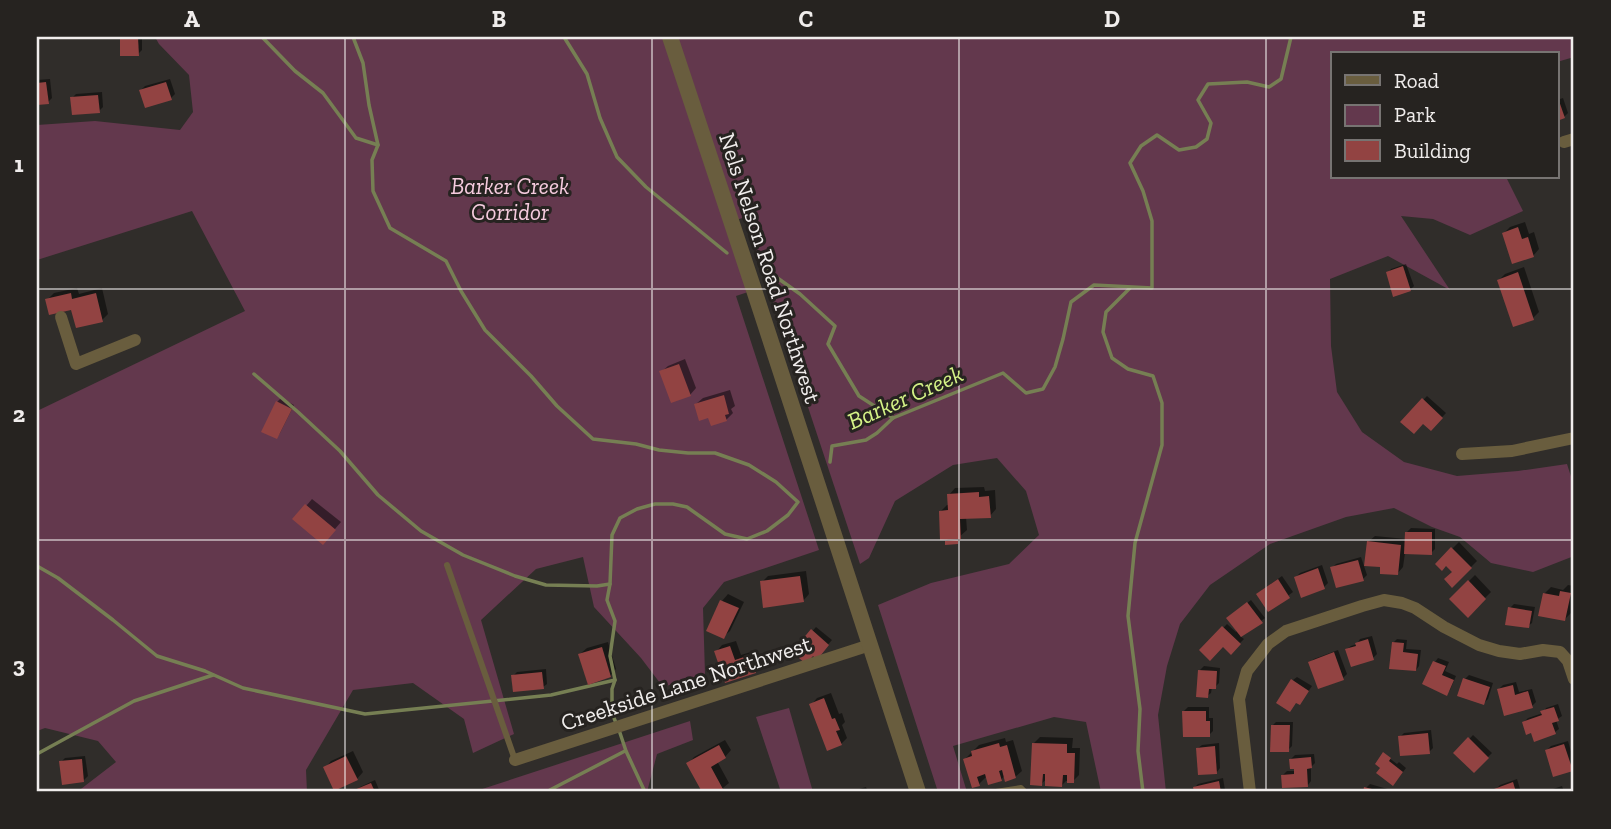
<svg xmlns="http://www.w3.org/2000/svg" width="1611" height="829" viewBox="0 0 1611 829" font-family="'Zilla Slab',serif">
<style>
.green{fill:#63384d}
.shadow{fill:#0007}
.lines{fill:none;stroke-linecap:round;stroke-linejoin:round}
.stream{stroke:#767f53;stroke-width:3.5}
.building{fill:#924342}
.service{stroke:#695d3e;stroke-width:6}
.minor{stroke:#695d3e;stroke-width:12}
.tertiary{stroke:#695d3e;stroke-width:16}
.grid{fill:none;stroke:#f0edec;stroke-width:2;stroke-opacity:0.55}
.labels{text-anchor:middle;dominant-baseline:central;stroke-width:6;stroke-linejoin:round;paint-order:stroke}
.park-label{font-size:23px;font-style:italic;fill:#f6cbde;stroke:#262320}
.street-label{font-size:23px;fill:#f0edec;stroke:#262320}
.water-label{font-size:24px;font-style:italic;fill:#d5f387;stroke:#262320}
.neatline{fill:none;stroke:#f0edec;stroke-width:2.5}
.grid-label{font-size:23px;text-anchor:middle;font-weight:bold;fill:#f0edec}
</style>
<rect width="100%" height="100%" fill="#302d2a"/>
<g class="green">
<path d="M155,37H1574V57L1557,62V54H1333V177H1506L1523,211L1470,235L1433,219L1401,216L1450,290L1388,256L1330,279L1331,346L1337,392L1362,432L1404,462L1457,476L1518,471L1567,464L1574,486V556L1533,572L1491,563L1460,537L1432,527L1394,508L1346,517L1270,544L1210,585L1180,624L1167,666L1158,715L1166,792H1101L1086,722L1054,717L953,746L967,792H938L878,605L931,583L1009,564L1039,535L1026,491L997,458L953,465L895,501L869,558L860,564L745,217L731,222L754,290L736,296L819,550L724,582L703,608L705,674L663,687L641,658L594,607L583,557L536,569L481,620L514,734L473,753L464,719L413,683L353,690L306,770L307,792H77L116,762L98,741L45,728L37,731V411L245,311L192,211L37,260V125L95,121L180,130L193,112L189,75L159,44Z"/>
<path d="M789,708L813,792H781L756,717Z"/>
<path d="M690,721L693,740L657,754L647,792H473Z"/>
</g>
<g class="shadow">
<path d="M122,37H142V50L138,54H122Z"/>
<path d="M50,79L52,98L48,102L37,103V80Z"/>
<path d="M170,79L175,94L171,98L141,90L145,86Z"/>
<path d="M102,92L103,107L99,111L72,98L76,94Z"/>
<path d="M1563,98L1568,113L1564,117L1557,119V100Z"/>
<path d="M1525,222L1529,234L1534,232L1539,249L1533,256L1504,233L1510,227Z"/>
<path d="M1406,264L1414,286L1410,290L1388,273L1391,269Z"/>
<path d="M1524,267L1539,312L1533,318L1499,280L1505,274Z"/>
<path d="M77,288L79,294L102,288L108,314L102,320L47,300L54,293Z"/>
<path d="M685,359L696,388L690,395L661,372L668,366Z"/>
<path d="M730,390L735,406L731,409L733,413L726,420L710,416L696,404L703,398Z"/>
<path d="M1427,396L1446,413L1431,429L1423,422H1402Z"/>
<path d="M281,398L294,405L280,433L277,437V402Z"/>
<path d="M984,487L985,491L995,490L996,509L990,516L966,517L967,530L959,537V541L957,542L946,541L950,537L940,512L947,505H949V495L955,488Z"/>
<path d="M312,499L341,522L329,536L295,519Z"/>
<path d="M1411,528L1435,529V549L1431,553H1405L1403,567L1397,574L1382,566L1368,542L1375,536L1406,539L1407,532Z"/>
<path d="M1459,542L1477,561L1452,586L1454,572L1446,564H1437Z"/>
<path d="M1361,557L1367,575L1363,579L1332,568L1336,564Z"/>
<path d="M1322,565L1328,583L1324,587L1302,595L1296,577L1300,573Z"/>
<path d="M806,571L809,594L803,601L762,582L768,576Z"/>
<path d="M1475,575L1491,592L1468,615L1451,599Z"/>
<path d="M1282,576L1293,592L1269,610L1262,590Z"/>
<path d="M1568,585L1574,586V597L1571,613L1565,619L1544,594L1551,587L1563,590Z"/>
<path d="M728,594L744,602L730,631L723,637L708,630L722,601Z"/>
<path d="M1251,600L1265,618L1240,636L1244,639L1231,652L1223,644L1202,650L1227,624L1236,632L1237,630L1232,615Z"/>
<path d="M1514,604L1535,607L1532,623L1528,626L1510,608Z"/>
<path d="M816,627L832,640L817,657L813,654L794,651Z"/>
<path d="M1372,636L1377,654L1373,658L1347,649L1351,646L1357,644L1360,639Z"/>
<path d="M1397,639L1407,640L1406,649L1421,650L1419,666L1416,670L1393,643Z"/>
<path d="M736,641L741,655L757,650L762,665L755,671L716,652L722,645Z"/>
<path d="M608,642L616,669L610,676L580,654L587,648Z"/>
<path d="M1338,650L1347,674L1343,678L1310,662L1314,659Z"/>
<path d="M1438,658L1449,662L1445,671L1456,676L1450,690L1447,693L1424,684L1435,662Z"/>
<path d="M1204,666L1220,668L1219,683L1215,687H1212L1211,693L1207,696L1200,670Z"/>
<path d="M546,669L547,684L543,687L513,676L517,672Z"/>
<path d="M1469,675L1493,683L1488,699L1484,703L1465,679Z"/>
<path d="M1297,677L1312,686L1303,699L1293,680Z"/>
<path d="M1516,682L1519,692L1532,689L1536,702L1532,706L1499,689L1503,685Z"/>
<path d="M831,693L839,714L842,713L845,722L842,725L847,738L841,744L811,705L817,698Z"/>
<path d="M1558,704L1562,716L1556,720L1559,729L1555,732L1532,731L1524,722L1528,718L1543,713L1546,708Z"/>
<path d="M1188,707H1209V718H1213V731L1209,735L1184,711Z"/>
<path d="M1276,722H1293L1292,746L1288,750L1272,726Z"/>
<path d="M1431,730L1433,748L1429,752L1400,737L1404,733Z"/>
<path d="M1473,735L1492,753L1474,771L1456,753Z"/>
<path d="M1040,737L1073,738L1072,748H1080L1079,775L1073,781H1066L1062,785L1047,779L1041,784L1033,744Z"/>
<path d="M1005,738L1006,742L1013,740L1022,771L1015,777L1005,775L1001,780L987,776L979,784L965,759L979,745Z"/>
<path d="M725,740L731,750L725,757L717,761L729,783L718,792H704L688,764L694,757Z"/>
<path d="M1568,741L1574,762V767L1572,770L1547,750L1551,746Z"/>
<path d="M1219,743L1220,768L1217,772L1198,748L1202,745Z"/>
<path d="M353,751L363,772L357,779L325,768L331,761Z"/>
<path d="M1314,754L1315,763L1311,767V781L1308,785L1283,775L1287,771H1295L1291,759L1295,755Z"/>
<path d="M1384,754L1397,764L1399,762L1406,768L1397,780L1382,767Z"/>
<path d="M85,756L88,776L84,780L61,762L65,758Z"/>
<path d="M1223,778L1225,790L1222,792H1196L1195,787L1198,784Z"/>
<path d="M1517,779L1521,792H1497L1496,789L1500,785Z"/>
<path d="M375,780L380,792H357V791L360,787Z"/>
<path d="M1370,784L1391,790L1390,792H1365L1366,788Z"/>
<path d="M1562,786L1564,792H1546L1547,791Z"/>
<path d="M866,787L868,792H849Z"/>
</g>
<g class="lines">
<g class="stream">
<path d="M262,37L295,71L323,93L356,138L378,145"/>
<path d="M353,37L363,63L369,105L378,145L372,160L373,191L390,228L446,261L461,291L485,330L531,376L557,406L593,439L636,444L659,450L688,453H715L749,465L776,482L798,502L788,515L767,531L747,539L725,534L687,507L673,504H655L637,509L620,518L612,535L610,584L607,600L615,621L610,656L615,680L612,689V713L616,723"/>
<path d="M564,37L587,74L600,118L617,157L646,187L727,253"/>
<path d="M762,267L800,294L835,326L828,344L859,396L893,418"/>
<path d="M1130,288L1106,312L1103,332L1112,358L1128,369L1153,376L1162,403V445L1135,543L1128,616L1140,709L1138,751L1143,792"/>
<path d="M254,374L298,412L340,451L378,495L421,531L463,555L515,576L546,585L597,586L610,584"/>
<path d="M830,462L832,446L866,440L877,433L893,418L1003,373L1026,393L1043,389L1055,367L1063,339L1071,302L1094,285L1152,288V221L1143,191L1130,163L1141,146L1157,135L1179,150L1196,147L1207,139L1211,123L1198,100L1208,84L1247,82L1269,87L1281,79L1291,37"/>
<path d="M37,566L58,578L113,620L157,656L205,671L243,688L365,714L551,695L615,680"/>
<path d="M619,730L626,751L645,792"/>
<path d="M37,754L134,701L213,675"/>
<path d="M546,792L625,751"/>
</g>
</g>
<g class="building">
<path d="M120,37H138L139,56H120Z"/>
<path d="M46,82L49,104L37,105V83Z"/>
<path d="M166,82L172,100L145,108L139,90Z"/>
<path d="M98,95L100,113L72,115L70,97Z"/>
<path d="M1559,101L1565,118L1557,121V102Z"/>
<path d="M1518,227L1522,239L1528,237L1534,257L1512,264L1502,233Z"/>
<path d="M1403,266L1411,291L1393,297L1386,272Z"/>
<path d="M1518,272L1534,320L1513,327L1497,280Z"/>
<path d="M71,293L72,299L96,293L103,322L76,328L71,310L49,315L45,299Z"/>
<path d="M679,364L691,396L671,403L659,371Z"/>
<path d="M724,395L729,414L725,415L727,421L711,426L708,418L699,421L694,404Z"/>
<path d="M1422,398L1443,418L1431,431L1423,424L1414,434L1400,422Z"/>
<path d="M276,401L292,409L277,439L261,432Z"/>
<path d="M979,492V497L989,496L991,518L960,519L961,539L940,540L939,511L948,510L947,494Z"/>
<path d="M305,504L336,530L323,545L292,519Z"/>
<path d="M1405,532H1432V555L1404,554Z"/>
<path d="M958,540V544L945,545V541Z"/>
<path d="M1367,541L1401,545L1398,575L1380,574V567L1364,566Z"/>
<path d="M1451,547L1472,568L1452,588L1444,579L1452,572L1446,566L1442,571L1435,564Z"/>
<path d="M1358,560L1364,581L1336,588L1330,567Z"/>
<path d="M1318,568L1325,589L1301,598L1294,577Z"/>
<path d="M800,576L804,602L763,608L760,581Z"/>
<path d="M1278,579L1290,598L1268,612L1256,594Z"/>
<path d="M1468,580L1486,599L1468,618L1449,599Z"/>
<path d="M1560,591L1571,593L1565,621L1538,616L1543,593L1559,596Z"/>
<path d="M720,600L739,608L724,639L706,631Z"/>
<path d="M1247,602L1263,623L1241,637L1226,618Z"/>
<path d="M1508,607L1532,611L1529,628L1505,625Z"/>
<path d="M1222,626L1241,644L1231,655L1223,647L1210,661L1199,650Z"/>
<path d="M811,629L829,645L817,660L813,656L806,664L792,652Z"/>
<path d="M1368,639L1374,660L1351,667L1345,649L1356,646L1355,643Z"/>
<path d="M1392,642L1404,643L1403,652L1418,654L1416,671L1389,669Z"/>
<path d="M730,646L735,660L750,655L756,673L725,683L714,651Z"/>
<path d="M602,647L611,677L588,685L578,654Z"/>
<path d="M1334,652L1344,680L1318,689L1308,662Z"/>
<path d="M1433,661L1446,666L1442,675L1454,680L1447,696L1422,684Z"/>
<path d="M1198,670L1217,671L1216,689H1209L1208,698L1196,697Z"/>
<path d="M542,672L544,689L513,692L511,675Z"/>
<path d="M1463,678L1490,687L1484,705L1457,696Z"/>
<path d="M1291,679L1309,691L1300,705L1296,703L1290,712L1276,703Z"/>
<path d="M1513,685L1515,695L1528,691L1533,708L1504,716L1497,689Z"/>
<path d="M824,698L832,719L835,718L840,730L836,731L842,745L827,751L809,704Z"/>
<path d="M1554,707L1559,721L1552,723L1556,734L1534,742L1531,733L1526,735L1522,722L1542,715L1540,711Z"/>
<path d="M1182,711H1206V721H1210V737H1183Z"/>
<path d="M1271,725H1290L1289,752H1270Z"/>
<path d="M1428,733L1430,754L1400,756L1398,736Z"/>
<path d="M1468,737L1489,758L1474,773L1453,753Z"/>
<path d="M999,743L1000,747L1007,745L1016,778L1005,782L1002,770L999,771L1002,781L988,785L985,774L977,777L980,786L972,788L963,759L972,756L971,751Z"/>
<path d="M1032,743L1067,744V753H1075L1074,783H1067V775H1063L1062,787L1045,786V774H1043L1042,786L1030,785Z"/>
<path d="M1564,744L1573,771L1553,777L1545,750Z"/>
<path d="M719,745L726,758L711,767L724,791L722,792H702L686,763Z"/>
<path d="M1215,746L1217,774L1198,775L1196,748Z"/>
<path d="M1383,752L1391,758L1389,761L1403,772L1393,786L1376,773L1380,768L1375,764Z"/>
<path d="M346,756L358,780L334,791L323,767Z"/>
<path d="M1311,757L1312,768L1307,769L1308,787L1282,788L1281,775L1294,774V769H1290L1289,759Z"/>
<path d="M82,759L84,782L62,785L59,761Z"/>
<path d="M1219,781L1221,792H1194L1193,787Z"/>
<path d="M1513,782L1516,792H1495L1494,789Z"/>
<path d="M371,783L375,792H355L354,790Z"/>
<path d="M1364,787L1380,791V792H1363Z"/>
</g>
<g class="lines">
<g class="service">
<path d="M447,565L515,760"/>
<path d="M996,792L1021,788L1025,792"/>
</g>
<g class="minor">
<path d="M1564,142L1574,139"/>
<path d="M61,317L76,364L135,340"/>
<path d="M1462,454L1512,451L1574,438"/>
<path d="M515,760L870,645"/>
<path d="M1250,792L1239,699L1247,671L1268,644L1286,631L1362,606L1384,600L1402,603L1415,608L1444,627L1479,645L1499,651L1520,654L1543,650L1560,652L1568,661L1574,679"/>
</g>
<path class="tertiary" d="M670,37L754,290L918,792"/>
</g>
<path class="grid" d="M345,37V792M652,37V792M959,37V792M1266,37V792M37,289H1574M37,540H1574"/>
<g class="labels">
<g class="park-label">
<text x="510" y="186">Barker Creek<tspan x="510" dy="26">Corridor</tspan></text>
</g>
<g class="street-label">
<text transform="translate(770 268) rotate(72)">Nels Nelson Road Northwest</text>
<text transform="translate(686 683) rotate(-18)">Creekside Lane Northwest</text>
</g>
<g class="water-label">
<text transform="translate(905 397) rotate(-24)">Barker Creek</text>
</g>
</g>
<rect width="1611" height="829" fill="none" stroke="#262320" stroke-width="77"/>
<rect x="1331" y="52" width="228" height="126" fill="#262320" stroke="#777472" stroke-width="2"/>
<rect x="1345" y="75" width="35" height="10" fill="#695d3e" stroke="#777472" stroke-width="2"/>
<text x="1394" y="88" font-size="21" fill="#f0edec">Road</text>
<rect x="1345" y="105" width="35" height="21" fill="#63384d" stroke="#777472" stroke-width="2"/>
<text x="1394" y="122" font-size="21" fill="#f0edec">Park</text>
<rect x="1345" y="140" width="35" height="21" fill="#924342" stroke="#777472" stroke-width="2"/>
<text x="1394" y="158" font-size="21" fill="#f0edec">Building</text>
<rect x="38" y="38" width="1534" height="752" class="neatline"/>
<g class="grid-label">
<text x="192" y="27">A</text>
<text x="499" y="27">B</text>
<text x="806" y="27">C</text>
<text x="1112" y="27">D</text>
<text x="1419" y="27">E</text>
<text x="19" y="172">1</text>
<text x="19" y="422">2</text>
<text x="19" y="673">3</text>
</g>
</svg>
